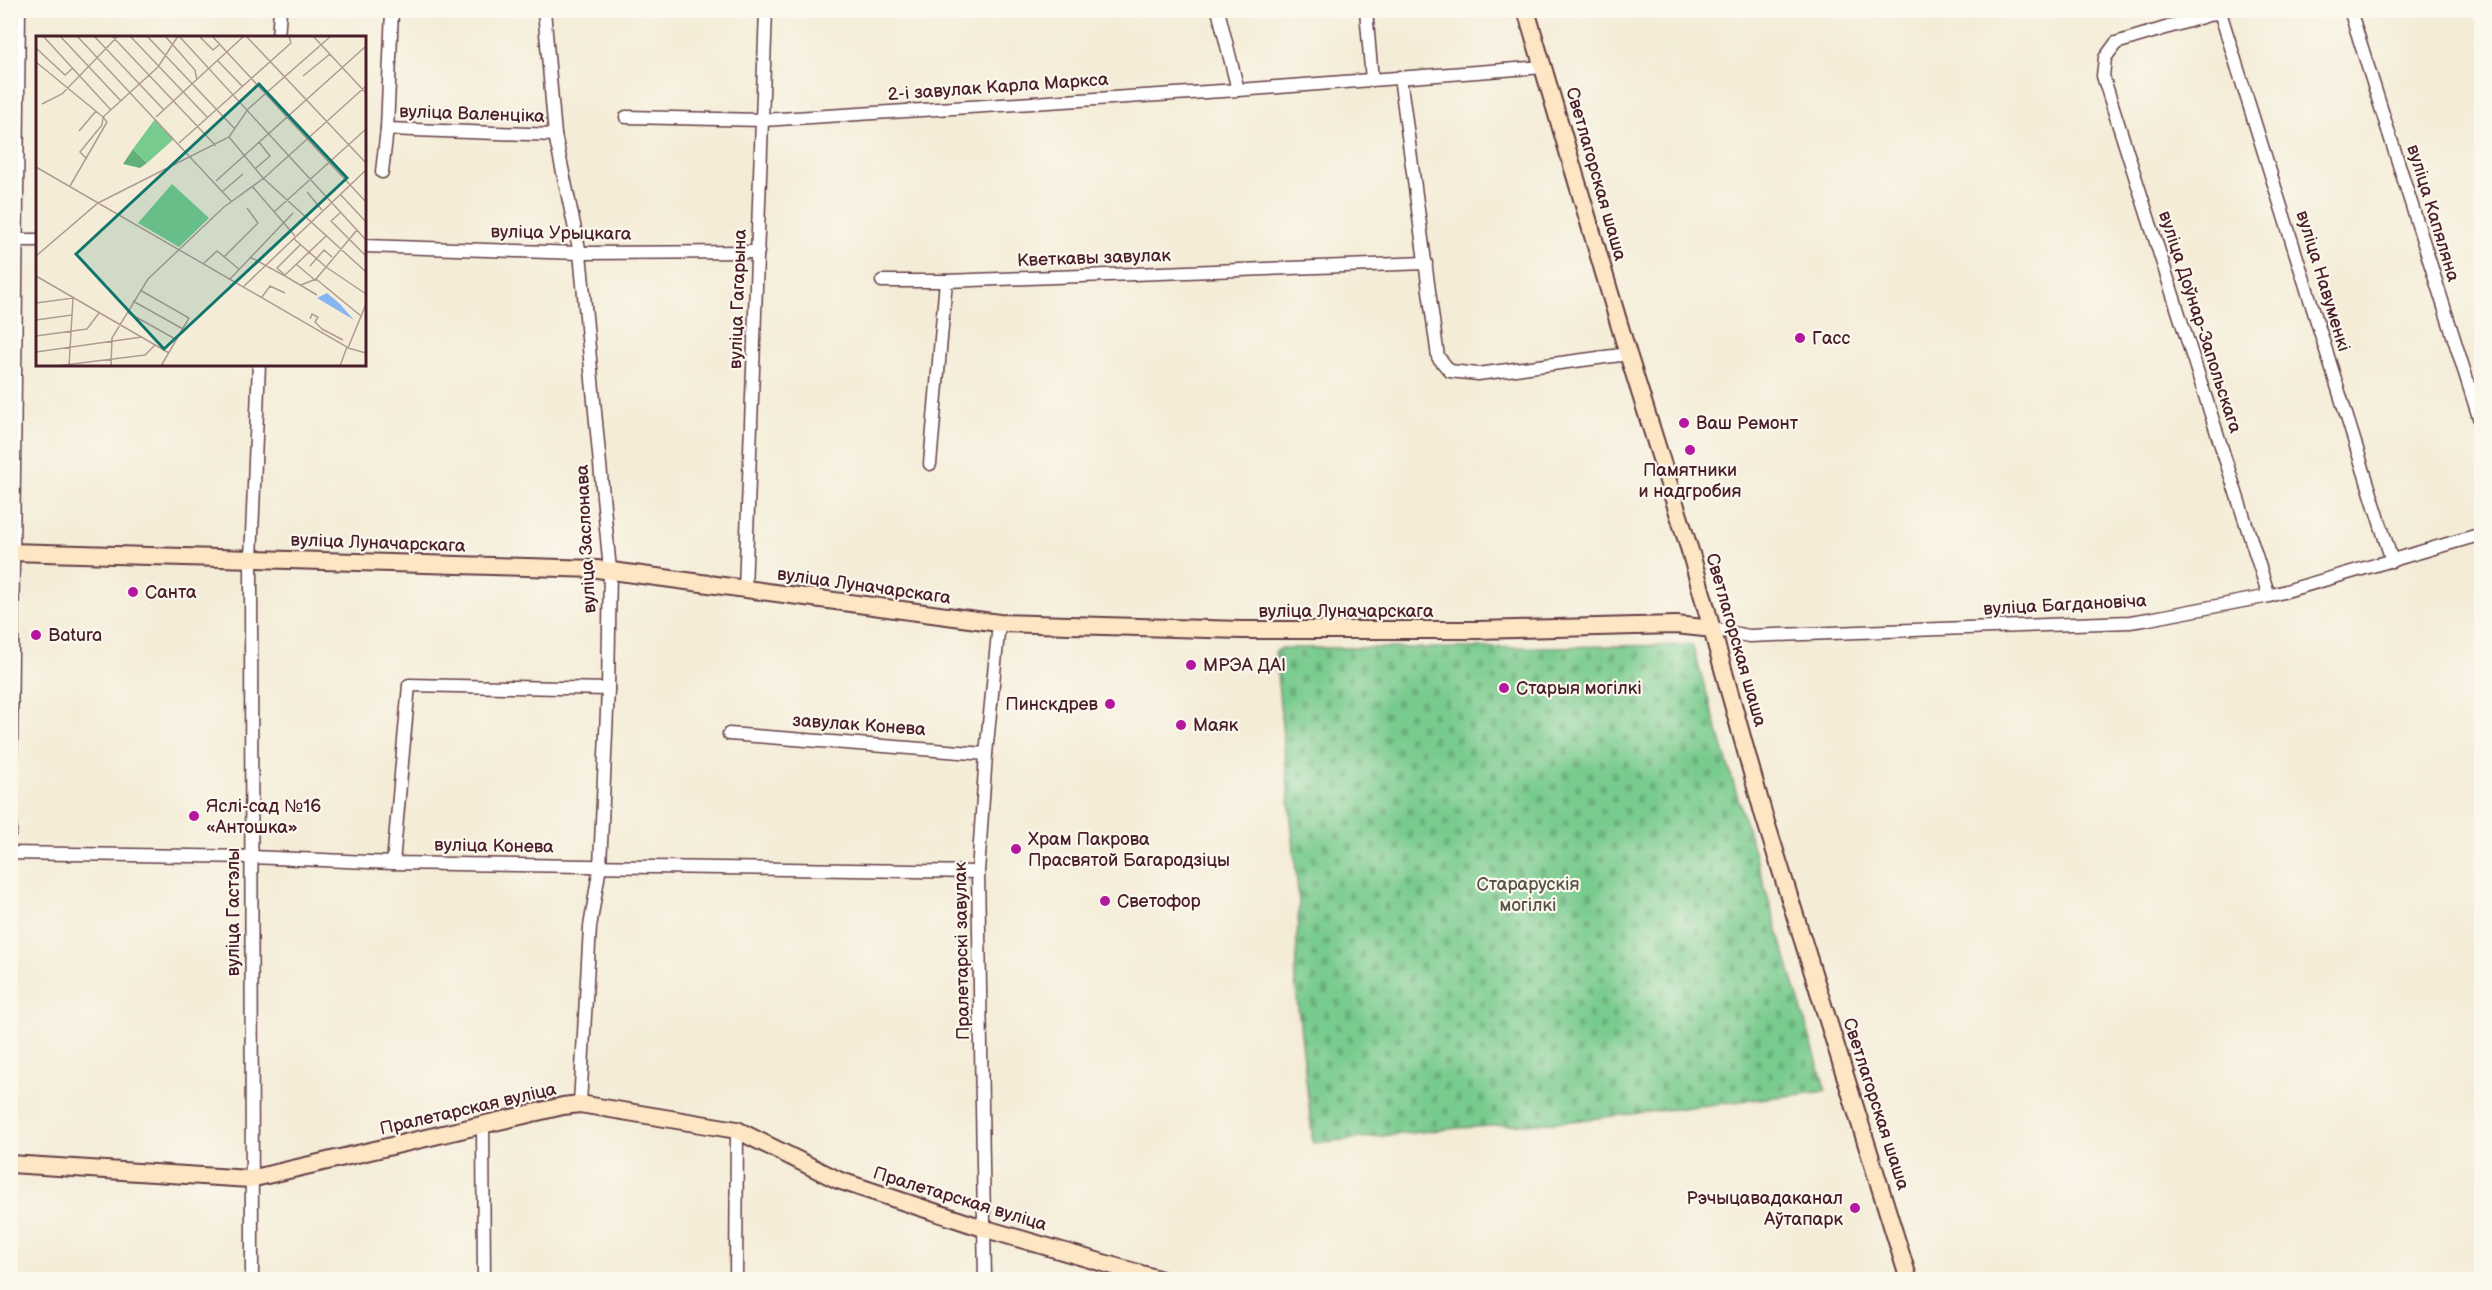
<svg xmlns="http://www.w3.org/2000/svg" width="2492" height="1290" viewBox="0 0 2492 1290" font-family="'Balsamiq Sans',sans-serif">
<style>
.cemetery{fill:url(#cemetery-stones);stroke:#61755c;stroke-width:1.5}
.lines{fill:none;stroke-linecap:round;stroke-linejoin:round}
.street-casing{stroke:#643e45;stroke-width:15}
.secondary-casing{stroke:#643e45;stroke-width:20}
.street{stroke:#fff;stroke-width:12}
.secondary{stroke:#fce6c4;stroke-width:16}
.poi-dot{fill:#b5179e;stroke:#fbf7ec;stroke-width:2}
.labels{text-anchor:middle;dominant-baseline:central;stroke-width:4.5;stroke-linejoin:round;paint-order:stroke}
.street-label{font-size:18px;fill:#4a1f2b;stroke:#fbf7ec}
.poi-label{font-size:18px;fill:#4a1f2b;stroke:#fbf7ec;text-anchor:start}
.park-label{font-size:18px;fill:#585349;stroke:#fbf7ec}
.inset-road{fill:none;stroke:#b09a92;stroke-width:1.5}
.view{fill:#0f766e;fill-opacity:0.15;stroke:#0f766e;stroke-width:3}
.inset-edge{fill:none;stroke:#4a1f2b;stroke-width:3}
</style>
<defs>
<pattern id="cemetery-stones" width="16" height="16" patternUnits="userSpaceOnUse" patternTransform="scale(1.5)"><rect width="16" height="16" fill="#78cb8e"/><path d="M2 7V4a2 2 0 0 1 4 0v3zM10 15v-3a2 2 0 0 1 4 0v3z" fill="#69ae7b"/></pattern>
</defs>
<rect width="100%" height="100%" fill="#fbf7ec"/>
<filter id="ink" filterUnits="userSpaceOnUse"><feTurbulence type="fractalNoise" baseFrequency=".0167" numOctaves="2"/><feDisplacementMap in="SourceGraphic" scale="12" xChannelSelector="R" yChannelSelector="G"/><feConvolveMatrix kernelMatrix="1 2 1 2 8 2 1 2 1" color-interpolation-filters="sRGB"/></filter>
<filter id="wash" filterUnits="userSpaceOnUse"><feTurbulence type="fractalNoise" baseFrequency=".008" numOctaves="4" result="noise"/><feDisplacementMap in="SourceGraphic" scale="24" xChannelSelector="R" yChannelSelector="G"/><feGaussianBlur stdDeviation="1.35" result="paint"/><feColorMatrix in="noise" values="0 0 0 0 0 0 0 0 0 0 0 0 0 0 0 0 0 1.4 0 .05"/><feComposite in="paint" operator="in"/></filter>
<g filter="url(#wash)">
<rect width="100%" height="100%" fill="#f4ecd7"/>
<path class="cemetery" d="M1692,645L1826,1091L1571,1121L1459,1128L1313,1143L1295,979L1299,902L1275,652L1282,648H1478Z"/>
</g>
<g filter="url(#ink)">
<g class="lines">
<defs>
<g id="street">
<path d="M544,10L555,135L580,253L610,570L608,689L600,866L590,927L580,1104"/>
<path d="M1218,10L1238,90"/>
<path d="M1366,10L1372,80"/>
<path d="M2225,10L2116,43L2105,58L2103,76L2269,596"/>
<path d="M2350,10L2482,427"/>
<path d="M2220,12L2392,561"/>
<path d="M278,38L280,10"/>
<path d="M1400,77L1438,357L1450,371L1478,374L1628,354"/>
<path d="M626,117L763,120L1238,90L1544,67"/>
<path d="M387,129L555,135"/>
<path d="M382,172L387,129L392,10"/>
<path d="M10,240H38"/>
<path d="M364,246L580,253L758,252"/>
<path d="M882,281H946"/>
<path d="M930,464L946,281L1426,263"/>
<path d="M745,590L766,10"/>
<path d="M1713,629L1749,636L2130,622L2149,619L2269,596L2482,534"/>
<path d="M729,734L986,754"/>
<path d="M10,833L19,10"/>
<path d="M10,853L251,857L393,863L978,872"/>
<path d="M393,863L409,685L608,689"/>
<path d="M483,1125L484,1280"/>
<path d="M252,1280L251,559L259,364"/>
<path d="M736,1280L737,1130"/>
<path d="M985,1280L978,872L986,754L999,623"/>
</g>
<g id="secondary">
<path d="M1526,10L1628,354L1691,554L1764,816L1909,1280"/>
<path d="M10,552L597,569L999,623L1242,630H1478L1676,625L1713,629"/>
<path d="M10,1164L250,1179L563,1106L580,1104L737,1130L838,1180L986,1229L1162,1280"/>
</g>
</defs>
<use href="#street" class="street-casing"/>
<use href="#secondary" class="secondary-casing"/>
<use href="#street" class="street"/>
<use href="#secondary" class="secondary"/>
</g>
</g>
<g class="poi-dot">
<circle cx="1800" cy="338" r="6"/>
<circle cx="1684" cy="423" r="6"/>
<circle cx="1690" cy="450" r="6"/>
<circle cx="133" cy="592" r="6"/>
<circle cx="36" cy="635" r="6"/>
<circle cx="1191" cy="665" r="6"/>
<circle cx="1504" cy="688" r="6"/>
<circle cx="1110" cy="704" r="6"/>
<circle cx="1181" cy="725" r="6"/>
<circle cx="194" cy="816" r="6"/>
<circle cx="1016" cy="849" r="6"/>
<circle cx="1105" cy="901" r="6"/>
<circle cx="1855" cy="1208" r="6"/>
</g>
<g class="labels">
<g class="street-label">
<text transform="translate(998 87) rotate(-4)">2-і завулак Карла Маркса</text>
<text transform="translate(472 114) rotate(2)">вуліца Валенціка</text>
<text transform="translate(1596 174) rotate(74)">Светлагорская шаша</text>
<text transform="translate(2433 213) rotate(73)">вуліца Капяляна</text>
<text transform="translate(561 233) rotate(1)">вуліца Урыцкага</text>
<text transform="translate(1094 258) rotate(-2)">Кветкавы завулак</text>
<text transform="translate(2323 281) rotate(73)">вуліца Навуменкі</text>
<text transform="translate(738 299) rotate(-88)">вуліца Гагарына</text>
<text transform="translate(2200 322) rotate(72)">вуліца Доўнар-Запольскага</text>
<text transform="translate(586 539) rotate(-93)">вуліца Заслонава</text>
<text transform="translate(378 543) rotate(2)">вуліца Луначарскага</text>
<text transform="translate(864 586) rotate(8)">вуліца Луначарскага</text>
<text transform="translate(2065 605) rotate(-3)">вуліца Багдановіча</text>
<text x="1346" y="611">вуліца Луначарскага</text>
<text transform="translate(1736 640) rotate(74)">Светлагорская шаша</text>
<text transform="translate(859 725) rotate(4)">завулак Конева</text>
<text transform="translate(494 846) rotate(1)">вуліца Конева</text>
<text transform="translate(233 912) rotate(-90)">вуліца Гастэлы</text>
<text transform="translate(962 951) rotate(-91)">Пралетарскі завулак</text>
<text transform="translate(1876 1104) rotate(72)">Светлагорская шаша</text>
<text transform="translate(468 1109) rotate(-13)">Пралетарская вуліца</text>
<text transform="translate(960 1199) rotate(17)">Пралетарская вуліца</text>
</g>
<g class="poi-label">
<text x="1812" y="338">Гасс</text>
<text x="1696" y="423">Ваш Ремонт</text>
<text x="1690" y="470" text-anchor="middle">Памятники<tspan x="1690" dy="21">и надгробия</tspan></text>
<text x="145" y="592">Санта</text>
<text x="48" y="635">Batura</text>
<text x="1203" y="665">МРЭА ДАІ</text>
<text x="1516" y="688">Старыя могілкі</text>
<text x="1098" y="704" text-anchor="end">Пинскдрев</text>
<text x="1193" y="725">Маяк</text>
<text x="206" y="806">Яслі-сад №16<tspan x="206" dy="21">«Антошка»</tspan></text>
<text x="1028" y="839">Храм Пакрова<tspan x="1028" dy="21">Прасвятой Багародзіцы</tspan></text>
<text x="1117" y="901">Светофор</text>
<text x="1843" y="1198" text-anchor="end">Рэчыцавадаканал<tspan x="1843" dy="21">Аўтапарк</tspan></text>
</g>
<g class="park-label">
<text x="1528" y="884">Старарускія<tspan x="1528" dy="21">могілкі</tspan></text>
</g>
</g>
<g transform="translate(36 36)">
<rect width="330" height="330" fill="#f4ecd7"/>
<path d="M97,113L111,127L104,132L87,128Z" fill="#62af79"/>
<path d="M119,83L138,103L111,127L97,113ZM136,148L173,182L143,211L102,187Z" fill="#78cb8e"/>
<path d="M291,257L303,267L318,284L281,262Z" fill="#85b6f1"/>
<path class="inset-road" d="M7,0L75,74M24,0L85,65M41,0L195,165M58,0L128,74M76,0L180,110M94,0L172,82M111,0L199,93M129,0L159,34L161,44M143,0L330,204M163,0L177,14L184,8M176,0L330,166M210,0L330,127M277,0L330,57M0,12L29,39L37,32M182,25L207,51M0,26L67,81L66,89L44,116L51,123M267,40L294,18M6,68L26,58L82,0M120,81L208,0M43,95L60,75M193,101L227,142L330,236M143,107L255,7L253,0M0,131L311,311L304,330M219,133L234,120L223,106M180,145L329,11M34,150L71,86L67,81L122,31L142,0M216,150L259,200M187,155L207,138M271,156L286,174M304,158L330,186M238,176L330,93M304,177L295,185L330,220M257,202L290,231L330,258M265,208L241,232L249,239L291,199M0,220L62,167L193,101L212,73L295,0M188,221L222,187L211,172M214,221L249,240M167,228L181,215L203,233M260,228L280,245M274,230L288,214L296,221M0,240L133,317M249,240L281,259M194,243L257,177M280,243L325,280M265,249L280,243L321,194M207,251L330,134M104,254L153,282L125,330M226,261L234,250L249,257M97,265L147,293M0,267L37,262L33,330M330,268L312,312L330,317M91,276L141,304M274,283L276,278L282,281L279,286L286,293M0,284L36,279M286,293L307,304M0,300L51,293L63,277M0,316L106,301M20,330L109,319L119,309M75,330L76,302L112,243L188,171L228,142L330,50"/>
<path class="view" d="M223,48L311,142L128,313L40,218Z"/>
<rect width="330" height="330" class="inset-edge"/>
</g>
<rect width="2492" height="1290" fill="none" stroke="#fbf7ec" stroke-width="36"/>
</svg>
